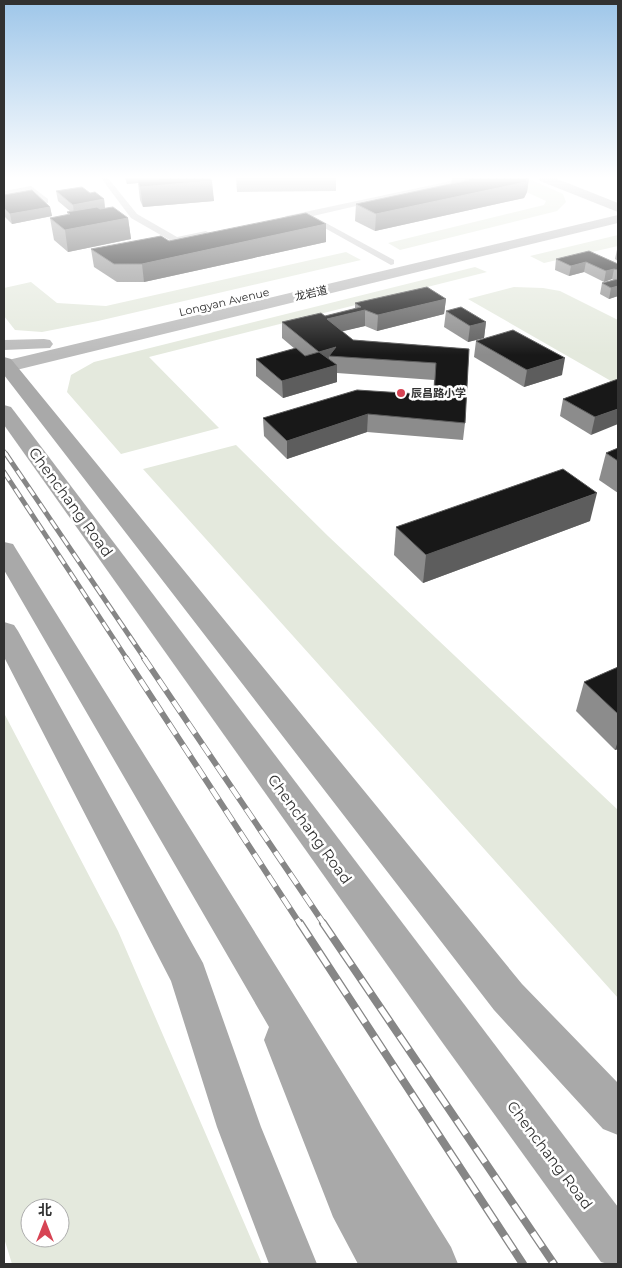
<svg xmlns="http://www.w3.org/2000/svg" width="622" height="1268" viewBox="0 0 622 1268" font-family="Montserrat,'Noto Sans SC',sans-serif">
<style>
.green{fill:#e4e9dd;fill-rule:evenodd}
.lines{fill:none;stroke-linecap:round;stroke-linejoin:round}
.lane{fill:#cecece;fill-rule:evenodd}
.secondary{fill:#bbb;fill-rule:evenodd}
.primary{fill:#a9a9a9;fill-rule:evenodd}
.rail-far3-casing{stroke:#868686;stroke-width:4}
.rail-far2-casing{stroke:#868686;stroke-width:5}
.rail-far1-casing{stroke:#868686;stroke-width:6}
.rail-casing{stroke:#868686;stroke-width:8}
.rail-far3{stroke:#fff;stroke-width:2.5;stroke-dasharray:8;stroke-linecap:butt}
.rail-far2{stroke:#fff;stroke-width:3;stroke-dasharray:10;stroke-linecap:butt}
.rail-far1{stroke:#fff;stroke-width:4.5;stroke-dasharray:13;stroke-linecap:butt}
.rail{stroke:#fff;stroke-width:5.5;stroke-dasharray:17;stroke-linecap:butt}
.wall{fill:#8c8c8c}
.shaded-wall{fill:#5d5d5d}
.building{fill:#181818;stroke:#5d5d5d}
.poi-dot{fill:#d74454;stroke:#fff;stroke-width:2}
.labels{text-anchor:middle;dominant-baseline:central;stroke-width:5;stroke-linejoin:round;paint-order:stroke}
.far-street-label{font-size:11px;fill:#313131;stroke:#fff}
.far-poi-label{font-size:11px;font-weight:bold;fill:#313131;stroke:#fff;text-anchor:start}
.near-street-label{font-size:15px;fill:#313131;stroke:#fff}
</style>
<rect width="100%" height="100%" fill="#fff"/>
<g class="green">
<path d="M496,178H527L563,194L566,202L557,211L400,250L388,243L544,205L546,201Z"/>
<path d="M618,235V246L544,263L530,256Z"/>
<path d="M346,252L361,260L98,321L42,332L15,330L4,316V288L31,282L57,303L106,306Z"/>
<path d="M475,267L487,272L149,357L219,428L121,454L67,392L71,375L94,362Z"/>
<path d="M514,287L543,288L560,291L618,320V385L468,299Z"/>
<path d="M236,445L328,536L618,810V998L143,469Z"/>
<path d="M4,713L118,931L262,1264H12L4,1238ZM30,1208H60V1238H30Z"/>
</g>
<g class="lines">
<g class="lane">
<path d="M101,178H108L137,214L177,237L206,231L210,234L206,237L173,242L131,218Z"/>
<path d="M465,178H477L313,216L394,260V264L391,265L305,217L286,222L282,219L286,216Z"/>
<path d="M31,186L48,199V203H42L29,191L4,195V191Z"/>
</g>
<g class="secondary">
<path d="M539,178H555L618,203V212L540,181Z"/>
<path d="M618,215V223L4,373V361Z"/>
<path d="M44,339L50,340L53,344L50,348L4,350V340Z"/>
</g>
<g class="primary">
<path d="M4,357L11,359L522,984L618,1083V1135L603,1129L494,1010L4,375Z"/>
<path d="M4,405L11,407L618,1207V1264H608L601,1262L442,1042L4,425Z"/>
<path d="M4,542L13,544L16,549L451,1247L458,1264H358L333,1217L264,1040L269,1027L4,570Z"/>
<path d="M4,622L14,625L18,631L203,963L261,1127L317,1264H269L217,1127L171,981L4,657Z"/>
</g>
<defs>
<path id="rail-far3" d="M4,451L7,455"/>
<g id="rail-far2">
<path d="M6,454L145,659"/>
<path d="M4,472L127,659"/>
</g>
<g id="rail-far1">
<path d="M126,658L300,924"/>
<path d="M144,658L324,924"/>
</g>
<g id="rail">
<path d="M300,923L523,1264"/>
<path d="M323,923L554,1264"/>
</g>
</defs>
<use href="#rail-far3" class="rail-far3-casing"/>
<use href="#rail-far2" class="rail-far2-casing"/>
<use href="#rail-far1" class="rail-far1-casing"/>
<use href="#rail" class="rail-casing"/>
<use href="#rail-far3" class="rail-far3"/>
<use href="#rail-far2" class="rail-far2"/>
<use href="#rail-far1" class="rail-far1"/>
<use href="#rail" class="rail"/>
</g>
<g class="wall">
<path d="M125,178H210L214,201L143,207L140,200L138,183L127,184Z"/>
<path d="M236,178H336V191L237,192Z"/>
<path d="M452,178H529L527,192L524,198L375,231L355,221L356,204L451,184Z"/>
<path d="M56,191L90,193L104,199L105,208L128,218L131,239L68,252L54,240L50,218L68,215L67,212H71L58,201Z"/>
<path d="M4,195L50,207L52,216L12,224L4,216Z"/>
<path d="M326,224V242L144,282H117L94,267L91,249Z"/>
<path d="M618,245V261L615,259Z"/>
<path d="M556,259L618,264V296L609,299L600,294L602,283L613,280L612,279L604,282L584,272L569,276L555,270Z"/>
<path d="M446,299L444,314L377,331L365,326L342,331L353,340L469,349L465,423L463,440L367,432L287,459L264,436L263,418L433,395L434,380L337,373V382L283,398L256,376V359L295,349L282,338V322L325,316L355,309V303Z"/>
<path d="M446,311L486,322L484,338L468,342L444,327Z"/>
<path d="M476,341L562,375L524,387L474,357Z"/>
<path d="M618,379L591,435L560,416L563,399Z"/>
<path d="M618,448V493L599,480L606,453Z"/>
<path d="M590,521L423,583L394,555L396,527Z"/>
<path d="M618,667V749L615,750L576,711L584,682Z"/>
</g>
<g class="shaded-wall">
<path d="M126,178H188L137,180L138,183L127,184Z"/>
<path d="M529,178L527,192L524,198L375,231L376,214Z"/>
<path d="M212,181L214,201L143,207L140,187Z"/>
<path d="M104,199L105,209L74,214L73,205Z"/>
<path d="M50,207L52,216L12,224L10,214Z"/>
<path d="M128,218L131,239L68,252L65,230Z"/>
<path d="M326,224V242L144,282L142,264Z"/>
<path d="M586,262L584,272L569,276L571,266Z"/>
<path d="M614,269L612,279L604,282L606,271Z"/>
<path d="M618,286V296L609,299L611,288Z"/>
<path d="M446,299L444,314L377,331L378,315Z"/>
<path d="M365,310V326L327,335V319Z"/>
<path d="M486,322L484,338L468,342L470,326Z"/>
<path d="M336,347L329,356L328,365L319,352Z"/>
<path d="M565,358L562,375L524,387L527,370Z"/>
<path d="M337,365V382L283,398L282,381Z"/>
<path d="M618,409V424L591,435L595,417Z"/>
<path d="M368,414L367,432L287,459V441Z"/>
<path d="M597,493L590,521L423,583L426,555Z"/>
<path d="M618,741V749L615,750Z"/>
</g>
<g class="building">
<path d="M170,178H210L212,181L140,187L137,180Z"/>
<path d="M462,178H528L526,182L376,214L356,204L469,180Z"/>
<path d="M82,187L90,193L95,192L104,199L73,205L56,191Z"/>
<path d="M32,190L50,207L10,214L4,208V195Z"/>
<path d="M97,207L100,209L113,207L128,218L65,230L50,218L70,214L67,212Z"/>
<path d="M306,213L326,224L142,264H114L91,249L161,236L169,241Z"/>
<path d="M589,251L618,264V270L614,269L606,271L586,262L571,266L556,259Z"/>
<path d="M618,279V286L611,288L602,283Z"/>
<path d="M427,287L446,299L378,315L365,310L327,319L353,340L469,349L465,423L368,414L287,441L263,418L357,390L434,395L436,363L329,356L336,347L319,352L337,365L282,381L256,359L296,348L305,356L319,352L282,322L321,313L325,316L361,307L355,303Z"/>
<path d="M461,307L486,322L470,326L446,311Z"/>
<path d="M513,330L565,358L527,370L476,341Z"/>
<path d="M618,379V409L595,417L563,399Z"/>
<path d="M618,448V461L606,453Z"/>
<path d="M563,469L597,493L426,555L396,527Z"/>
<path d="M618,667V714L584,682Z"/>
</g>
<linearGradient id="sky" x2="0" y2="1"><stop stop-color="#9ec6e9"/><stop offset="0.5" stop-color="#fff"/><stop offset="1" stop-color="#fff" stop-opacity="0"/></linearGradient>
<rect width="622" height="355" fill="url(#sky)"/>
<circle class="poi-dot" cx="401" cy="393" r="5"/>
<g class="labels">
<g class="far-street-label">
<text transform="translate(311 293) rotate(-13)">龙岩道</text>
<text transform="translate(224 302) rotate(-13)">Longyan Avenue</text>
</g>
<g class="far-poi-label">
<text x="411" y="393">辰昌路小学</text>
</g>
<g class="near-street-label">
<text transform="translate(71 502) rotate(54)">Chenchang Road</text>
<text transform="translate(310 829) rotate(54)">Chenchang Road</text>
<text transform="translate(550 1155) rotate(53)">Chenchang Road</text>
</g>
</g>
<rect width="622" height="1268" fill="none" stroke="#313131" stroke-width="10"/>
<g transform="translate(45 1223)"><circle r="24" fill="#ffffff" stroke="#adadad"/>
<path d="M0-4L9 19L0 12L-9 19Z" fill="#d74454"/>
<text y="-8" font-size="14" font-weight="bold" text-anchor="middle" fill="#313131">北</text>
</g>
</svg>
